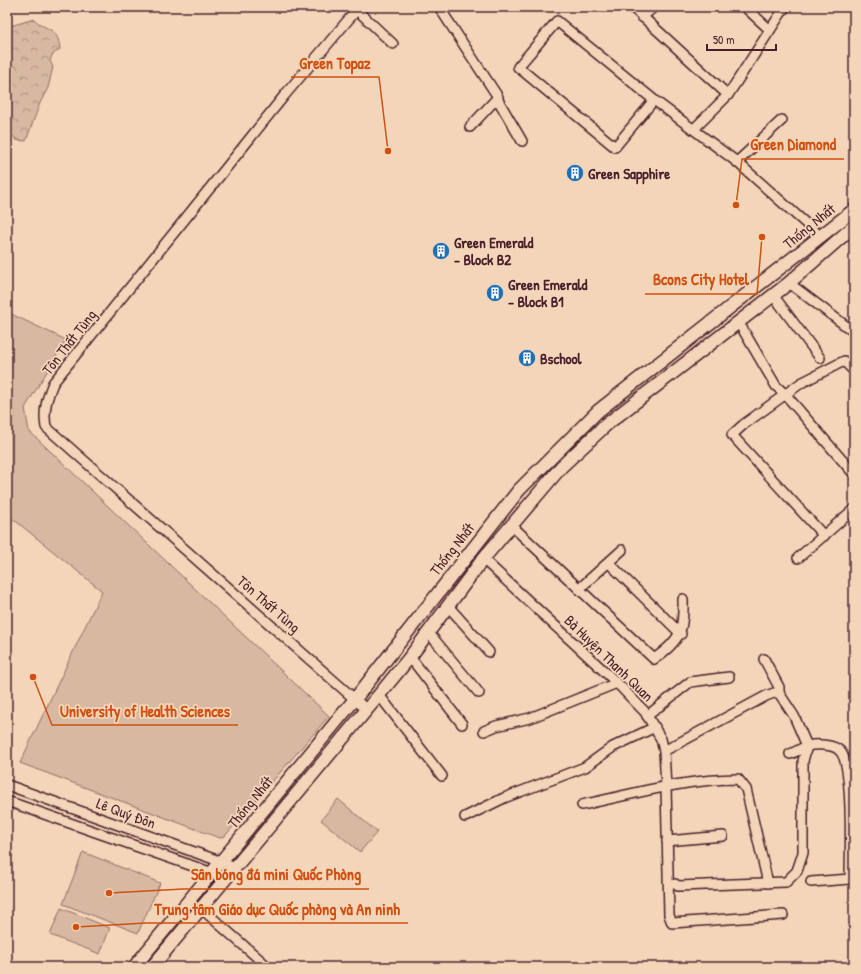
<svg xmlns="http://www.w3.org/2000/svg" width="861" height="974" viewBox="0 0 861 974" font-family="'Patrick Hand',sans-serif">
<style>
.green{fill:#d7b8a1;stroke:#906c66}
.forest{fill:url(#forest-crowns);stroke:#906c66}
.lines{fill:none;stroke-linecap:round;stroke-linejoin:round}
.minor-casing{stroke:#4a1f2b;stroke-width:12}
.major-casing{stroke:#4a1f2b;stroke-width:15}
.minor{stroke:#f3d6b9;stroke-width:9}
.major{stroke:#f3d6b9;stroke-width:12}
.labels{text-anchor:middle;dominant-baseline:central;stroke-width:3.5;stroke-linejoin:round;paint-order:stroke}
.poi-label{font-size:15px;font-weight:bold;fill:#4a1f2b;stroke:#f3d6b9;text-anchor:start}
.street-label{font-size:15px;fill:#4a1f2b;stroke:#f3d6b9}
.leader{fill:none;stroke:#d05011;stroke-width:1.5}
.callout-dot{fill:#d05011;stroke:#f3d6b9;stroke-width:1.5}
.callout-label{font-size:16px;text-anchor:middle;font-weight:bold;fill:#d05011;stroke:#f3d6b9;stroke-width:3.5;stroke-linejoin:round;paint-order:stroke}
</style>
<defs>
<pattern id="forest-crowns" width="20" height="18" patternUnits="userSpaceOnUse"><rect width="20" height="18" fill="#d7b8a1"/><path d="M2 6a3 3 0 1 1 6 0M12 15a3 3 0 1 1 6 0" fill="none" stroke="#b09583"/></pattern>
</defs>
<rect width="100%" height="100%" fill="#f3d6b9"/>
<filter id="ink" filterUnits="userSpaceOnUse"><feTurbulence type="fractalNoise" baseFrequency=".025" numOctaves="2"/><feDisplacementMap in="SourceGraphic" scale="8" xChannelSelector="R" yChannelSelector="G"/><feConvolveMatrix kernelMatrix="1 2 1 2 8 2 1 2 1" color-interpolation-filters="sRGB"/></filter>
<g filter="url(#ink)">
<g class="green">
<path d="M7,312L66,340L25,408L29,431L329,716L225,836L220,838L206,833L20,763L102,591L7,514Z"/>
<path d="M338,799L377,832L360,852L321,820Z"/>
<path d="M83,852L160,883L138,933L63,904Z"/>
<path d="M61,908L110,928L100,954L50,935Z"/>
</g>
<path class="forest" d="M34,19C47,32 58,26 60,49L52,55L50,61L53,67L48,88L40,103L26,141L16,140L7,128V27Z"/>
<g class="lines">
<defs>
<g id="minor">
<path d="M359,7L284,96L53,383C47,398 43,411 46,427L367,710"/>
<path d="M439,7L498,97L470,127"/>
<path d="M632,7L728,95L694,129"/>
<path d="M745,7L770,30"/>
<path d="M357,10L393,44"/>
<path d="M642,17L654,7"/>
<path d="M728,95L785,7"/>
<path d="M498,100L522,141"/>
<path d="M654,100L615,147L518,67L557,21L654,100L737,162L821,237"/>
<path d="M737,162L782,120"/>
<path d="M789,283L854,332"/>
<path d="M773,295L820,358"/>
<path d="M739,323L776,386L785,394L854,474"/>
<path d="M511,525L654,659C681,640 684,631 683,599"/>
<path d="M824,536L732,435L743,425L801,383L844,361L854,371"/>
<path d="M798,558L854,509"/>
<path d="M483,559L617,683L645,712L661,739L664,751L666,787L669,915L672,923L783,915"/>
<path d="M608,562L681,634"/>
<path d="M579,589L622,550"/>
<path d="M448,606L489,652"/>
<path d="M428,632L479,693"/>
<path d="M410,657L462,724"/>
<path d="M764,659L779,687V693L794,716L807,746"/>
<path d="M379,695L442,776"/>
<path d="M647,716L690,682L729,677"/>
<path d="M484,731L496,726L530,718L617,683"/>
<path d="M664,751L766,696L774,693H779"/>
<path d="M790,754C796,752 802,748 807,746C816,744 834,744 840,751C854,765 850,855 850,879L811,882"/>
<path d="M7,785L236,867"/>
<path d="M7,801L227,878"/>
<path d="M582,805C633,794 685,779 738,779L746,789L768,883"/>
<path d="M465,817L504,798L585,767L613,747L655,727"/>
<path d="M667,841L723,836"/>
<path d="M675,884L678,886L786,882L797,871L803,853V761L807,746"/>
<path d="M202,909L268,967"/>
</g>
<g id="major">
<path d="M134,967L355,699L519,490L598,411L854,210"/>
<path d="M152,967L379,695L410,657L483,559L562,466L607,424L789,283L854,226"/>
</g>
</defs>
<use href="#minor" class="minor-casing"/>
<use href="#major" class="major-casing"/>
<use href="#minor" class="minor"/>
<use href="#major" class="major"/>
</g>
</g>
<defs>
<symbol id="building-disc" viewBox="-11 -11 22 22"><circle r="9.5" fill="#1f6fb2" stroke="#f3d6b9"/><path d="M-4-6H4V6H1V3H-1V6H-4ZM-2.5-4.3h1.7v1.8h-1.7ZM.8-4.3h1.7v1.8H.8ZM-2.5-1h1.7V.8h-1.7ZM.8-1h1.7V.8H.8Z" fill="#fff"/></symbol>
</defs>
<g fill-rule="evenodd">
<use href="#building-disc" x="565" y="163" width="20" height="20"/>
<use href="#building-disc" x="431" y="241" width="20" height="20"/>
<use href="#building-disc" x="485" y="283" width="20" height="20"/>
<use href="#building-disc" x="517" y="348" width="20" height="20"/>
</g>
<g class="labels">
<g class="poi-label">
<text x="588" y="173">Green Sapphire</text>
<text x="454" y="242">Green Emerald<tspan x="454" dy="17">- Block B2</tspan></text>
<text x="508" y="284">Green Emerald<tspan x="508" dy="17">- Block B1</tspan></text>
<text x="540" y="358">Bschool</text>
</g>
<g class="street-label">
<text transform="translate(809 226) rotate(-39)">Thống Nhất</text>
<text transform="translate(69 342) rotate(-52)">Tôn Thất Tùng</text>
<text transform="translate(452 549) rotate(-52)">Thống Nhất</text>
<text transform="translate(269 604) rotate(41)">Tôn Thất Tùng</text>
<text transform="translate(609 658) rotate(44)">Bà Huyện Thanh Quan</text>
<text transform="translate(250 802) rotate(-51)">Thống Nhất</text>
<text transform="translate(126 813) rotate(20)">Lê Quý Đôn</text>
</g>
</g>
<path class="leader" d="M388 151L379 77H291M736 205L742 159H844M762 237L757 294H645M33 677L52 725H238M109 893L183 889H369M76 927L146 923H408"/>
<g class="callout-dot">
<circle cx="388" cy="151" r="4"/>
<circle cx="736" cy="205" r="4"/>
<circle cx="762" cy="237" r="4"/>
<circle cx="33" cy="677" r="4"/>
<circle cx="109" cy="893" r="4"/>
<circle cx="76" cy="927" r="4"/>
</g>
<g class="callout-label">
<text x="335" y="69">Green Topaz</text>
<text x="793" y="150">Green Diamond</text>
<text x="701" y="285">Bcons City Hotel</text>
<text x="145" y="717">University of Health Sciences</text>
<text x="276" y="880">Sân bóng đá mini Quốc Phòng</text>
<text x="277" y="915">Trung tâm Giáo dục Quốc phòng và An ninh</text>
</g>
<rect width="861" height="974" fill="none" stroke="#f3d6b9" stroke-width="24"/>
<rect x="12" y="12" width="837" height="950" fill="none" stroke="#4a1f2b" stroke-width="1.5" filter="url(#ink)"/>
<path d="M707 44v6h69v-6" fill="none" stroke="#4a1f2b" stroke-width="2"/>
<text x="713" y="44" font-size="12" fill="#4a1f2b" stroke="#f3d6b9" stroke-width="3" paint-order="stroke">50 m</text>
</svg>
